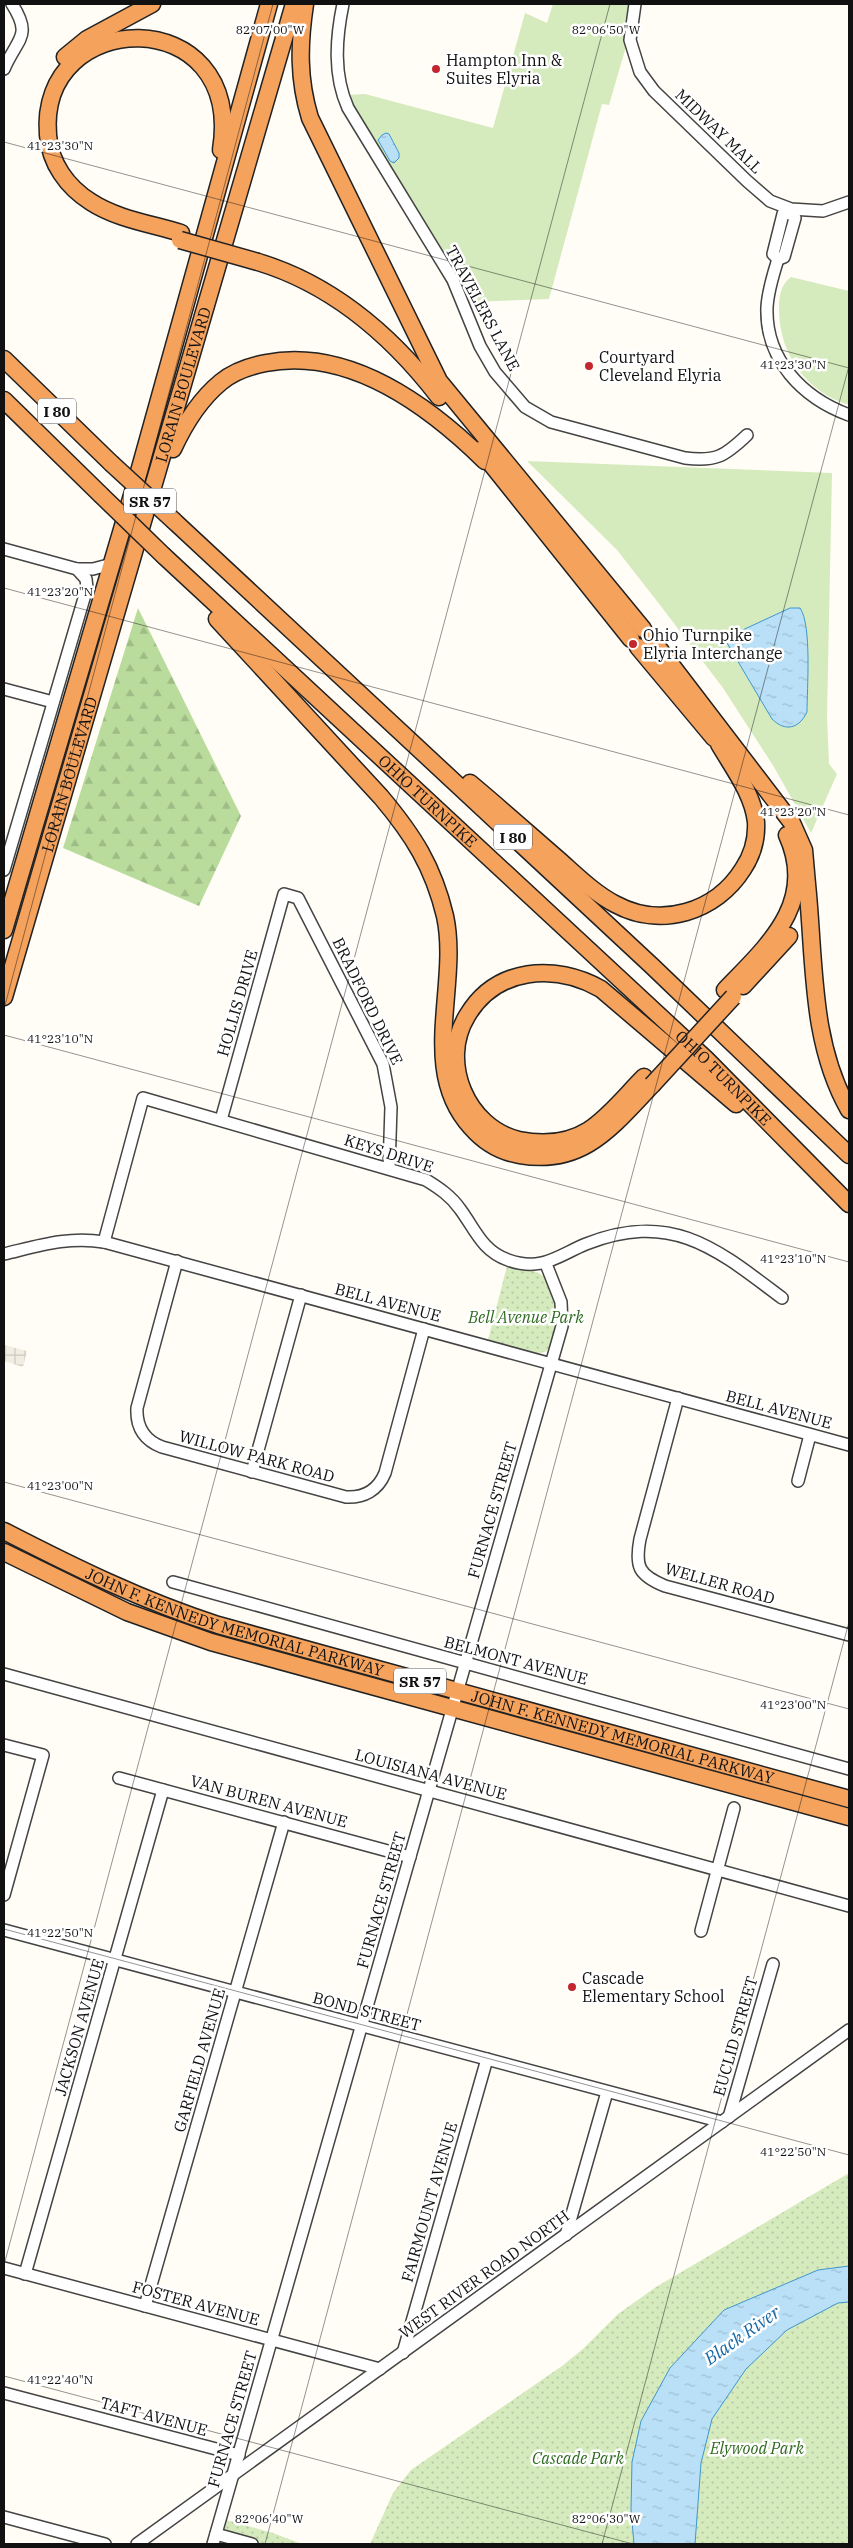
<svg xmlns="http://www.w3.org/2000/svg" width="853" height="2548" viewBox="0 0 853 2548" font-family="'IBM Plex Serif',serif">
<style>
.grass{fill:#d5ebbd}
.forest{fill:url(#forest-firs)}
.park{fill:url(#park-dots)}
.plaza{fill:url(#plaza-grid)}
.water{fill:url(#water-ripples);stroke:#3f96cf}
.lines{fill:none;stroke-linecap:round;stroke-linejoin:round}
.minor-casing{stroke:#444;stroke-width:14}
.highway-casing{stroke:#222;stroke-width:19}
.minor{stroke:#fff;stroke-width:11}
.highway{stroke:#f5a25d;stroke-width:16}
.highway-bridge-casing{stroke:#222;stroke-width:19;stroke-linecap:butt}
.highway-bridge{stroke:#f5a25d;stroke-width:16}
.ticks{fill:none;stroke:#111;stroke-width:1;stroke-opacity:0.45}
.poi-dot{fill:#c4262e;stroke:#fff;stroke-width:2}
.labels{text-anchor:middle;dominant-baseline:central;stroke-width:5;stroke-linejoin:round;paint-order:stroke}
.shield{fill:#fff;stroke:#585858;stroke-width:1}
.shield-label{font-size:15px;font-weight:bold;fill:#111}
.poi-label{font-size:16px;fill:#111;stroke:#fff;text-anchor:start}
.street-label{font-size:16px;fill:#111;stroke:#fff}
.park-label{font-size:16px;font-style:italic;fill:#2f6b1f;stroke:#fff}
.water-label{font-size:18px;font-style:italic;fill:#1768a6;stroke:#fff}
.ticks-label{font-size:12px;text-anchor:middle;fill:#111;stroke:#fff;stroke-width:5;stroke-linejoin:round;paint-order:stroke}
</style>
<defs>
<pattern id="forest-firs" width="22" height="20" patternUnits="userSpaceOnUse" patternTransform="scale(1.25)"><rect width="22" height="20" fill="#b9dc9c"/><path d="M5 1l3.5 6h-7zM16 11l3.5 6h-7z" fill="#9ebc85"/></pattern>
<pattern id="park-dots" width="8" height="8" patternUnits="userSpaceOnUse" patternTransform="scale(1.25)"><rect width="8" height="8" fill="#d5ebbd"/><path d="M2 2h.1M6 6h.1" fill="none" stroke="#b6c8a1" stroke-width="1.8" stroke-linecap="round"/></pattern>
<pattern id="plaza-grid" width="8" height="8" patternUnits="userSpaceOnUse" patternTransform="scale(1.25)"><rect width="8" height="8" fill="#f1ede2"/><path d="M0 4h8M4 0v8" fill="none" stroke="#cecac1"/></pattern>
<pattern id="water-ripples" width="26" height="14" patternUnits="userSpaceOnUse" patternTransform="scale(1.25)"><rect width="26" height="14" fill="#b9e0f7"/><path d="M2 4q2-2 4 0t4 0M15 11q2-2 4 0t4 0" fill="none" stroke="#9ebfd3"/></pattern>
</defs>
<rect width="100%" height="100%" fill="#fffdf5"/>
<g class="grass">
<path d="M553,4H629L625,22V50L609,105L602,104L549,299L469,302L465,290L348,95L365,94L493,128L525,13L547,23Z"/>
<path d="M791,277L849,291V405C806,392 779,354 779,309C779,297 780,285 791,277Z"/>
<path d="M527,461L832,473L827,716L829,764L837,774L811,833L774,767L723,688L660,605L617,550Z"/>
</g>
<path class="forest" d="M138,608L241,816L199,906L63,848Z"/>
<g class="park">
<path d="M507,1266C516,1268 525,1268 534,1271C563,1281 556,1325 551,1347L545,1352L538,1353L488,1340Z"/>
<path d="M849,2173V2544H370L393,2493L411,2470L562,2366L583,2349L618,2314L656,2287Z"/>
<path d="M226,2520L273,2533L302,2544H219Z"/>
</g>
<path class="plaza" d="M4,1345L27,1351L23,1367L4,1361Z"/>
<g class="water">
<path d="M386,133L389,134L399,153V158L394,163L390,161L378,140L382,135Z"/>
<path d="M790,608H800C812,625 807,689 807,712C799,729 785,732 772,719L727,643L734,634Z"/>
<path d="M849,2266V2302L838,2303L787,2330L746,2369L712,2419L701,2463L695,2544H634L631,2509L632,2462L641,2421L670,2368L724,2310L818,2270Z"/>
</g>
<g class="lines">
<defs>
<g id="minor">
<path d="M343,4C336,38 333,75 348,108L453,280L480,346L495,372L525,407L551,422L685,458C716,462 725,456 747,435"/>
<path d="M635,4L630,40L640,72L654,91L747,181L770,201L791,209L823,211L849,202"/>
<path d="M4,69C17,38 33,37 12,4"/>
<path d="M790,213L795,218L784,257L778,259L773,254L783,214Z"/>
<path d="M778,259C773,275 768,290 767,307C765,360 803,398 849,415"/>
<path d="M4,549L77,569H93L112,564"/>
<path d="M4,689L53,702"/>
<path d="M4,870L87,588L86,579L77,569"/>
<path d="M221,1120L284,894L298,898L383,1064L391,1107L389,1168"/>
<path d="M104,1242L143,1098L426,1180C439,1188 451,1196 460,1209C475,1229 482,1251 508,1260C542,1272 557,1256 586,1244C672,1210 717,1249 782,1298"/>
<path d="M4,1254C38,1246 68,1236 104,1242L849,1445"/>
<path d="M177,1261L137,1408C136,1427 144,1440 162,1447L346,1497C364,1498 378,1490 385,1473L424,1329"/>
<path d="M678,1398L640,1539C635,1566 638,1575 665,1586L849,1635"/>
<path d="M252,1472L301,1295"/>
<path d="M798,1481L810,1435"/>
<path d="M173,1582L849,1769"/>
<path d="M4,1674L849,1906"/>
<path d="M4,1745L43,1755L4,1895"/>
<path d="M119,1778L410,1857"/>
<path d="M4,1930L722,2122"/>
<path d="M701,1931L734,1808"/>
<path d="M729,2117L773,1964"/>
<path d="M566,2235L607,2092"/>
<path d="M4,2268L380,2369"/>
<path d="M25,2274L163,1790"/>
<path d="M145,2306L284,1822"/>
<path d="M403,2353L487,2059"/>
<path d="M4,2393L239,2455"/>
<path d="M4,2517L105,2544"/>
<path d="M216,2534L252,2544"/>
<path d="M137,2544L849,2030"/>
<path d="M213,2544L562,1326L561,1302L546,1264"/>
</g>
<g id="highway">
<path d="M305,4C299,44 298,79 310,118L439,381L643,629"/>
<path d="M65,57L87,39L152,4"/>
<path d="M181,233C152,224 117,219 91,202C67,187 50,163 48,135C37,6 245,1 221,150"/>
<path d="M258,262C334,285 392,336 439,397"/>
<path d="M4,359L111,463"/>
<path d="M4,400L101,495"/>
<path d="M173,449C185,423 199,400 221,382C233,372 250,366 266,363C349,347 429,406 485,461"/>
<path d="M480,450L631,639"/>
<path d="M174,521L652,966L849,1155"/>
<path id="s1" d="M164,556L706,1059L849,1204"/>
<path d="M217,619L381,797C413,835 433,866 445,916C460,985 418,1069 471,1127C484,1142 501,1152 520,1155C583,1166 612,1127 652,1085"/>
<path d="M650,637L792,823L804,850L807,884C815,961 810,1042 849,1110"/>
<path d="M638,647L714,738"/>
<path d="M470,783C500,808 529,834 559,860C576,875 594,893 615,904C661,929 716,912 743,869C753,854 757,840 756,822C753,794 733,768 719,744"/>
<path d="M4,930L140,468L269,4"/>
<path d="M743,986L789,936"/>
<path d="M725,990C767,946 818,903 787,835"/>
<path id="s2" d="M4,997L294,4"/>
<path d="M644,1077C626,1095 610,1116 589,1130C568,1143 543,1145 519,1140C467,1128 439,1062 467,1016C496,967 555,963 601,989L736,1104"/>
<path id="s3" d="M4,1531C74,1567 143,1601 218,1625L849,1799"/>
<path d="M4,1552L127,1612L211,1642L849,1817"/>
</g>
</defs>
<use href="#minor" class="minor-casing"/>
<use href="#highway" class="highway-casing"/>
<use href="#minor" class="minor"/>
<use href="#highway" class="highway"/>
<defs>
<g id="highway-bridge">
<path d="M180,240L258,262"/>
<path d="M111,463L174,521"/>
<path d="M101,495L164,556"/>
<path d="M652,1085L733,997"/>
</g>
</defs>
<use href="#highway-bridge" class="highway-bridge-casing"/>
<use href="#highway-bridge" class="highway-bridge"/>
</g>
<path class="ticks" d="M4,142L849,368M4,588L849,815M4,1009L273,4M4,1035L849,1262M4,1482L849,1709M4,1929L849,2155M4,2265L610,4M4,2376L633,2544M265,2544L849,366M602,2544L849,1622"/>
<g class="poi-dot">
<circle cx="436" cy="69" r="5"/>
<circle cx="589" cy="366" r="5"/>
<circle cx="633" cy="644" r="5"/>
<circle cx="572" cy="1987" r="5"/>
</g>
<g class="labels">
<g class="shield">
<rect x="38" y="398.5" width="38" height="25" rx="4"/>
<rect x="124" y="488.5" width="52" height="25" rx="4"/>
<rect x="494" y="824.5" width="38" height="25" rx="4"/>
<rect x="394" y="1668.5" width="52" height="25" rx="4"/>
</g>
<g class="shield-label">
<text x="57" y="411">I 80</text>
<text x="150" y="501">SR 57</text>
<text x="513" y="837">I 80</text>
<text x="420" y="1681">SR 57</text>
</g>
<g class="poi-label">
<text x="446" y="60">Hampton Inn &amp;<tspan x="446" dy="18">Suites Elyria</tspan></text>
<text x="599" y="357">Courtyard<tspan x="599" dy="18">Cleveland Elyria</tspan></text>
<text x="643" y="635">Ohio Turnpike<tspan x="643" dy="18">Elyria Interchange</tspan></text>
<text x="582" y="1978">Cascade<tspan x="582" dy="18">Elementary School</tspan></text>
</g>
<g class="street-label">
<text transform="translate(719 131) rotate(44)">MIDWAY MALL</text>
<text transform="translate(483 308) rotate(62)">TRAVELERS LANE</text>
<text stroke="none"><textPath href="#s2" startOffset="638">LORAIN BOULEVARD</textPath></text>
<text stroke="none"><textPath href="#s2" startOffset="232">LORAIN BOULEVARD</textPath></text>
<text stroke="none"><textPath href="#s1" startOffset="360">OHIO TURNPIKE</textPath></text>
<text transform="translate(368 1001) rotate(64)">BRADFORD DRIVE</text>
<text transform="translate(237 1003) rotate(-74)">HOLLIS DRIVE</text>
<text stroke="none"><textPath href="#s1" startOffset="765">OHIO TURNPIKE</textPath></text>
<text transform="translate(389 1153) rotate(18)">KEYS DRIVE</text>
<text transform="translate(388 1302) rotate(15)">BELL AVENUE</text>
<text transform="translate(779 1409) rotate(15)">BELL AVENUE</text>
<text transform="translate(257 1456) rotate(15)">WILLOW PARK ROAD</text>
<text transform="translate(492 1510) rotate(-74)">FURNACE STREET</text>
<text transform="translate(720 1583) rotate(16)">WELLER ROAD</text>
<text stroke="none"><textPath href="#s3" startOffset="249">JOHN F. KENNEDY MEMORIAL PARKWAY</textPath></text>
<text transform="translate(516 1660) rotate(15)">BELMONT AVENUE</text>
<text stroke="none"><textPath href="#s3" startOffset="654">JOHN F. KENNEDY MEMORIAL PARKWAY</textPath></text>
<text transform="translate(431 1774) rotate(15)">LOUISIANA AVENUE</text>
<text transform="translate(269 1801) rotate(15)">VAN BUREN AVENUE</text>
<text transform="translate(381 1900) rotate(-74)">FURNACE STREET</text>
<text transform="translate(367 2011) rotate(15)">BOND STREET</text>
<text transform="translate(79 2027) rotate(-74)">JACKSON AVENUE</text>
<text transform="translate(735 2036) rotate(-74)">EUCLID STREET</text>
<text transform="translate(199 2060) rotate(-74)">GARFIELD AVENUE</text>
<text transform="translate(429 2202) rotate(-74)">FAIRMOUNT AVENUE</text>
<text transform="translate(484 2274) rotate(-36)">WEST RIVER ROAD NORTH</text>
<text transform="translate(196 2303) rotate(15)">FOSTER AVENUE</text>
<text transform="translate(154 2416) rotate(15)">TAFT AVENUE</text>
<text transform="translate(232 2419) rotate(-74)">FURNACE STREET</text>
</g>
<g class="park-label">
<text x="526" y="1317">Bell Avenue Park</text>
<text x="757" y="2448">Elywood Park</text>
<text x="578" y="2458">Cascade Park</text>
</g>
<g class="water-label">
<text transform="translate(742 2335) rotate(-35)">Black River</text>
</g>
</g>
<g class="ticks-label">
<text x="270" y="34">82°07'00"W</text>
<text x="606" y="34">82°06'50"W</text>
<text x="60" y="150">41°23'30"N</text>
<text x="793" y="369">41°23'30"N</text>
<text x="60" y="596">41°23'20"N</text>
<text x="793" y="816">41°23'20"N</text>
<text x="60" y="1043">41°23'10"N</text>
<text x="793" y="1263">41°23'10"N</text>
<text x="60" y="1490">41°23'00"N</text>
<text x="793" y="1709">41°23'00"N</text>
<text x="60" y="1937">41°22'50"N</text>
<text x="793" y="2156">41°22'50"N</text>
<text x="60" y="2384">41°22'40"N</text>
<text x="269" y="2523">82°06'40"W</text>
<text x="606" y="2523">82°06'30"W</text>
</g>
<rect width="853" height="2548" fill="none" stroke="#111111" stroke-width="10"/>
</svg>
